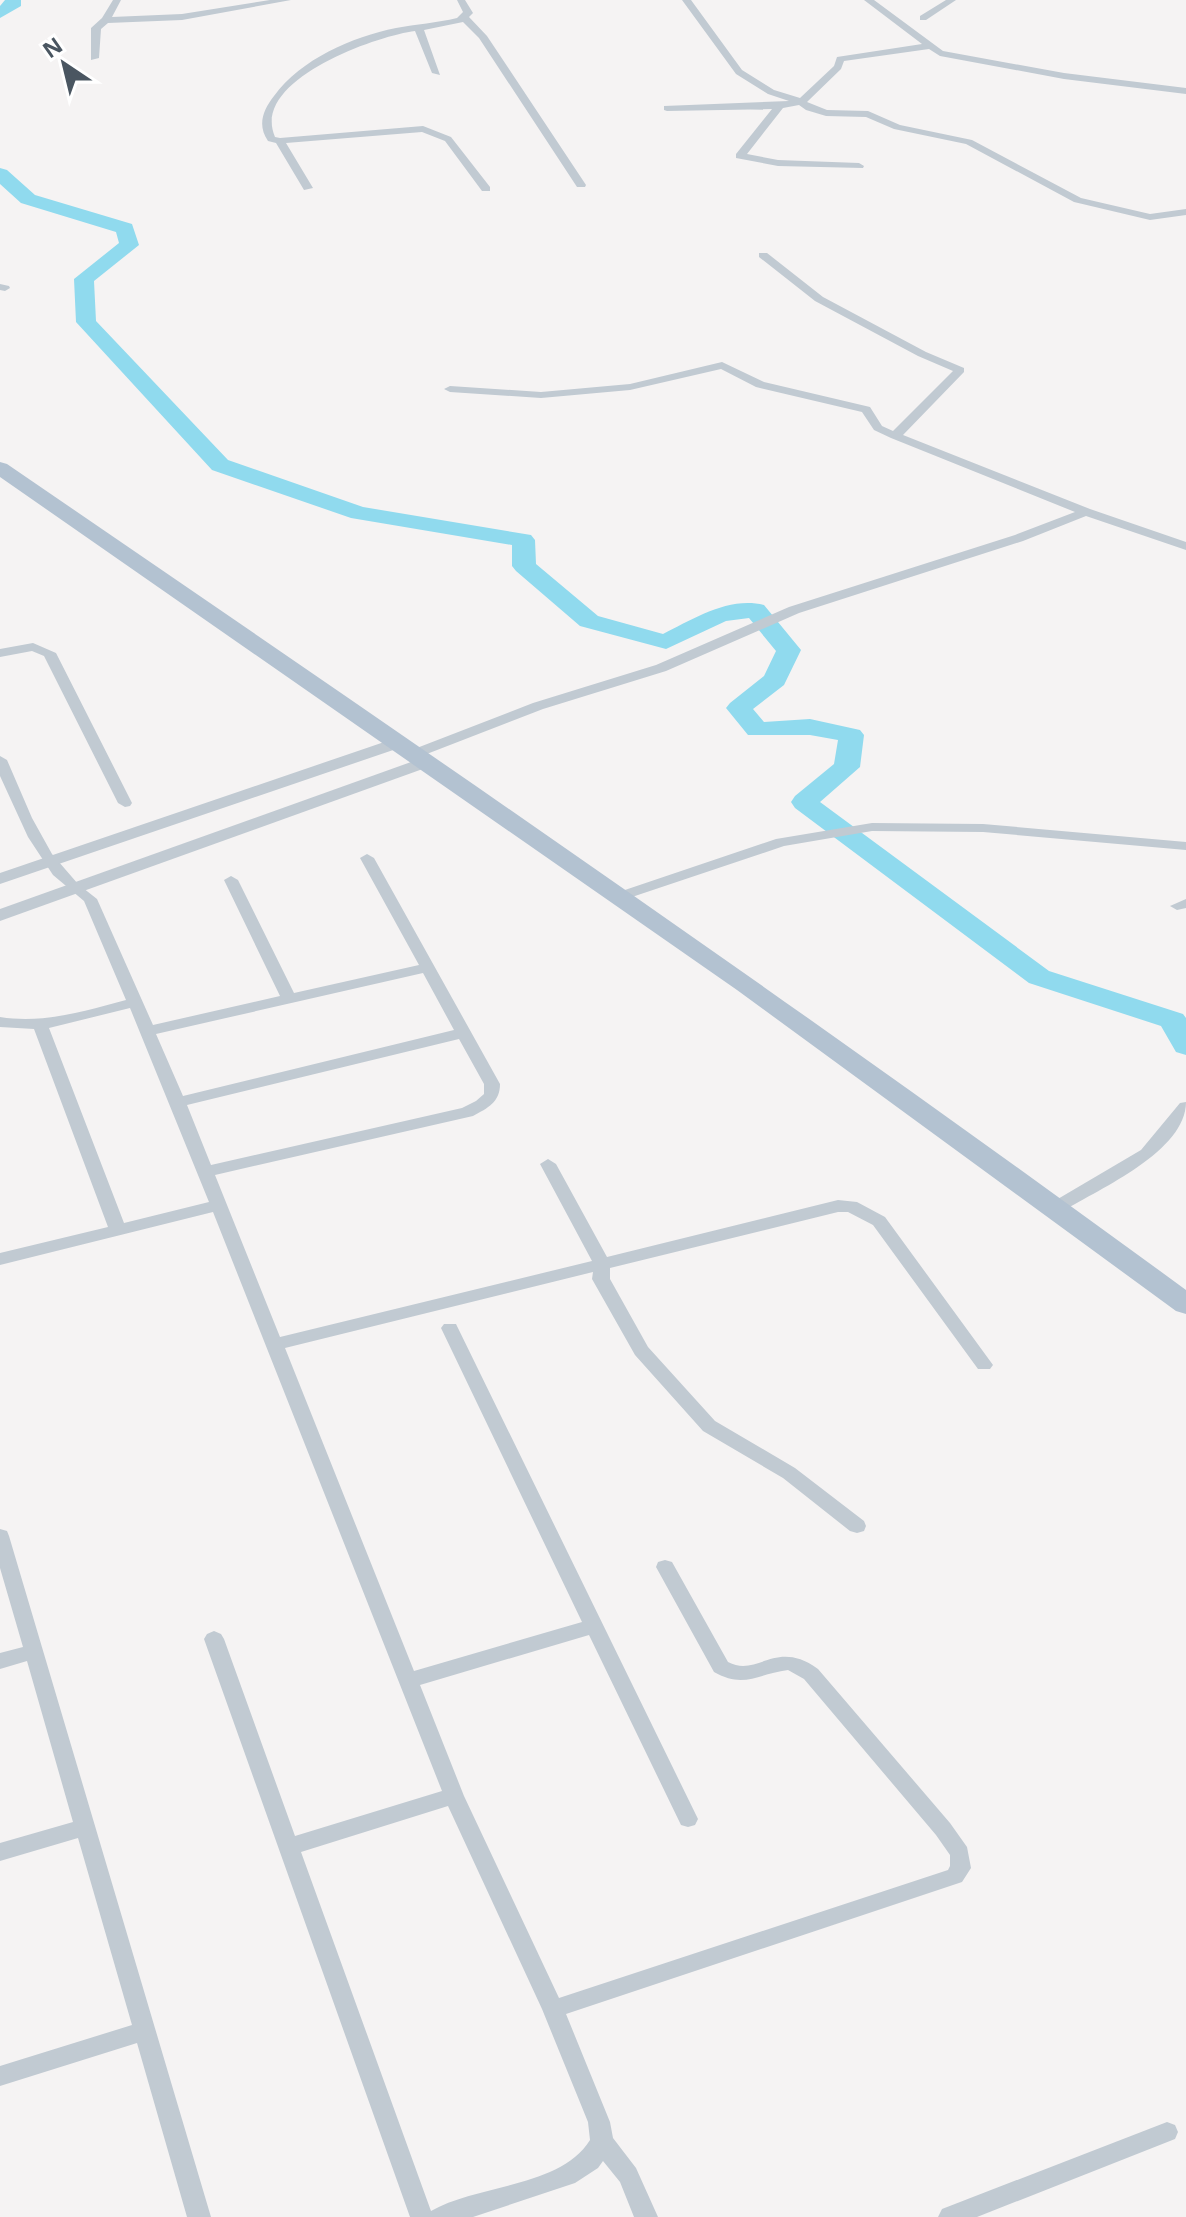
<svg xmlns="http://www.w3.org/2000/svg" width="1186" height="2217" viewBox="0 0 1186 2217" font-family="'Noto Sans',sans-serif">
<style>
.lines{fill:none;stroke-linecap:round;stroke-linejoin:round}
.river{fill:#90daee;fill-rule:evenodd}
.minor{fill:#c1cad2;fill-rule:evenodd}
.tertiary{fill:#c1cad2;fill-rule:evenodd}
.primary{fill:#b3c2d1;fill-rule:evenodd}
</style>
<rect width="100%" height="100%" fill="#f5f3f3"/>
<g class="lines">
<g class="river">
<path d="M5,0H21V6L0,18V6Z"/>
<path d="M0,168L7,170L35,195L132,224L139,245L94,281L96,321L228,460L363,507L531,535L535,540L536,564L598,616L663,634C693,619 729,596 764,605L801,650L784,685L753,709L764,722L810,719L860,730L864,735L860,767L820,802L1049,971L1183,1014L1186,1018V1055L1176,1052L1161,1026L1029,983L795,808L791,802L795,796L834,764L838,740L810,735H748L726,708L730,703L764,676L776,651L749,618L726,621L666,649L580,626L516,571L512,566V545L351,518L212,470L76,322L74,279L119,243L116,232L21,203L0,184Z"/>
</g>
<g class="minor">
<path d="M113,0H121L112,17L182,14L270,0H291L182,20L108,23L101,29L99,58L91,60V28L102,18Z"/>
<path d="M457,0H465L473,13L469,17L487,36L586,185L585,187H577L479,38L463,22L424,30L440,75L432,73L415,31C376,36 250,80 275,137L280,138L423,126L451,137L490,187V191H482L445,141L422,132L286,143L313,188L304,190L276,143L268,141C257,125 263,110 274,96C301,59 352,37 396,28C416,24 437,23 457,18L463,12Z"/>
<path d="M682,0H691L742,70L774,90L800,98L834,66L837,57L922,44L864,0H874L943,51L1064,73L1186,88V94L1064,79L940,56L929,49L844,61L841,69L807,102L827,110L868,111L900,125L972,140L1081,198L1150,214L1186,209V215L1150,220L1074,202L966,144L894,129L866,117L826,116L806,110L799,105L783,108L747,154L778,160L859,163L864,166L863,168L778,166L736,158V154L772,109L667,111L664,110V106L789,101L768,94L736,74Z"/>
<path d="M946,0H956L926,20H920V16Z"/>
<path d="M759,253H767L823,297L926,352L964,368V372L903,435L1090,509L1186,542V550L1086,516L1023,541L799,613L666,671L543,709L419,757H409L407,754L409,751L533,703L656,665L789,607L1015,535L1075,512L891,438L874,430L862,412L756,387L721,369L630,390L541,398L450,392L444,389L450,386L541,392L630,384L722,362L764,382L870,407L882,426L893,431L953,371L918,356L815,301L759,257Z"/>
<path d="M0,284L9,286L10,288L5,291L0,290Z"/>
<path d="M33,643L56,653L132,803L130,806L125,807L118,803L44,656L32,651L0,657V649Z"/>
<path d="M0,756L7,760L32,818L52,854L78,884L97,899L153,1025L280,996L224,880L231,876L238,880L294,993L419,965L360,858L367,854L374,858L500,1084C500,1102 488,1108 473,1116L215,1175L280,1337L592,1261L540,1164L548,1159L556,1164L607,1257L838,1200L857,1202L885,1217L993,1365L990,1369H978L873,1225L848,1212H838L610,1268V1279L648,1347L715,1421L795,1468L864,1521L866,1526L864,1531L857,1533L850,1531L783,1478L703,1431L635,1355L592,1279L593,1272L285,1348L414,1671L582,1622L441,1328L444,1324H456L698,1819L695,1825L688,1827L681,1825L589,1635L420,1685L464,1796L559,1998L948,1870L950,1866V1855L936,1835L804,1679L788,1670C757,1674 744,1689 714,1672L656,1567L658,1562L665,1560L672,1562L728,1662C758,1678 775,1638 818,1669L950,1823L967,1847L971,1868L962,1882L566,2014L610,2122L613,2138L636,2168L658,2217H634L620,2182L603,2161L598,2168L575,2183L473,2217H410L204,1639L207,1634L214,1631L221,1634L224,1639L295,1836L442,1791L213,1212L0,1265V1253L108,1227L34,1029L0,1027V1017C44,1024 84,1011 126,1000L84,901L53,875L28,837L0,776ZM423,973L454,1030L183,1096L156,1034ZM130,1008L209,1202L124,1223L49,1028ZM459,1039L484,1084V1094L476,1101L462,1108L211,1165L187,1105ZM448,1806L542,2009L588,2122L590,2140C560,2188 477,2184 431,2211L301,1852Z"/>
<path d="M872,823L983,824L1186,842V850L983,832L872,831L784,846L626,899L621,900L614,896L616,893L776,839Z"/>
<path d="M1186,899V908L1177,910L1170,906Z"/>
<path d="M1186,1102C1186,1151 1101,1188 1063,1211H1051L1049,1207L1051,1203L1141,1150L1180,1103Z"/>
<path d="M0,1529L7,1531L9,1536L211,2217H187L137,2043L0,2086V2066L132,2025L78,1838L0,1861V1843L73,1822L27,1661L0,1669V1653L23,1647L0,1568Z"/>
<path d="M1167,2122L1175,2125L1178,2132L1175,2139L977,2217H938L942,2209Z"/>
</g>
<g class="tertiary">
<path d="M396,738L402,739L405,743L402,747L0,884V873Z"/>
<path d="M425,757L431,758L434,762L431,766L0,921V909Z"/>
</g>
<path class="primary" d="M0,462L7,464C403,735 799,1006 1186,1290V1314L1176,1311L737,990L0,477Z"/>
</g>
<g transform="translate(64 64) rotate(325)" stroke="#ffffff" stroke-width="6" paint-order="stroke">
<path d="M0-6L14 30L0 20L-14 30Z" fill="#4a5661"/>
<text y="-12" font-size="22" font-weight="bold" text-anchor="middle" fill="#4a5661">N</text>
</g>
</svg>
